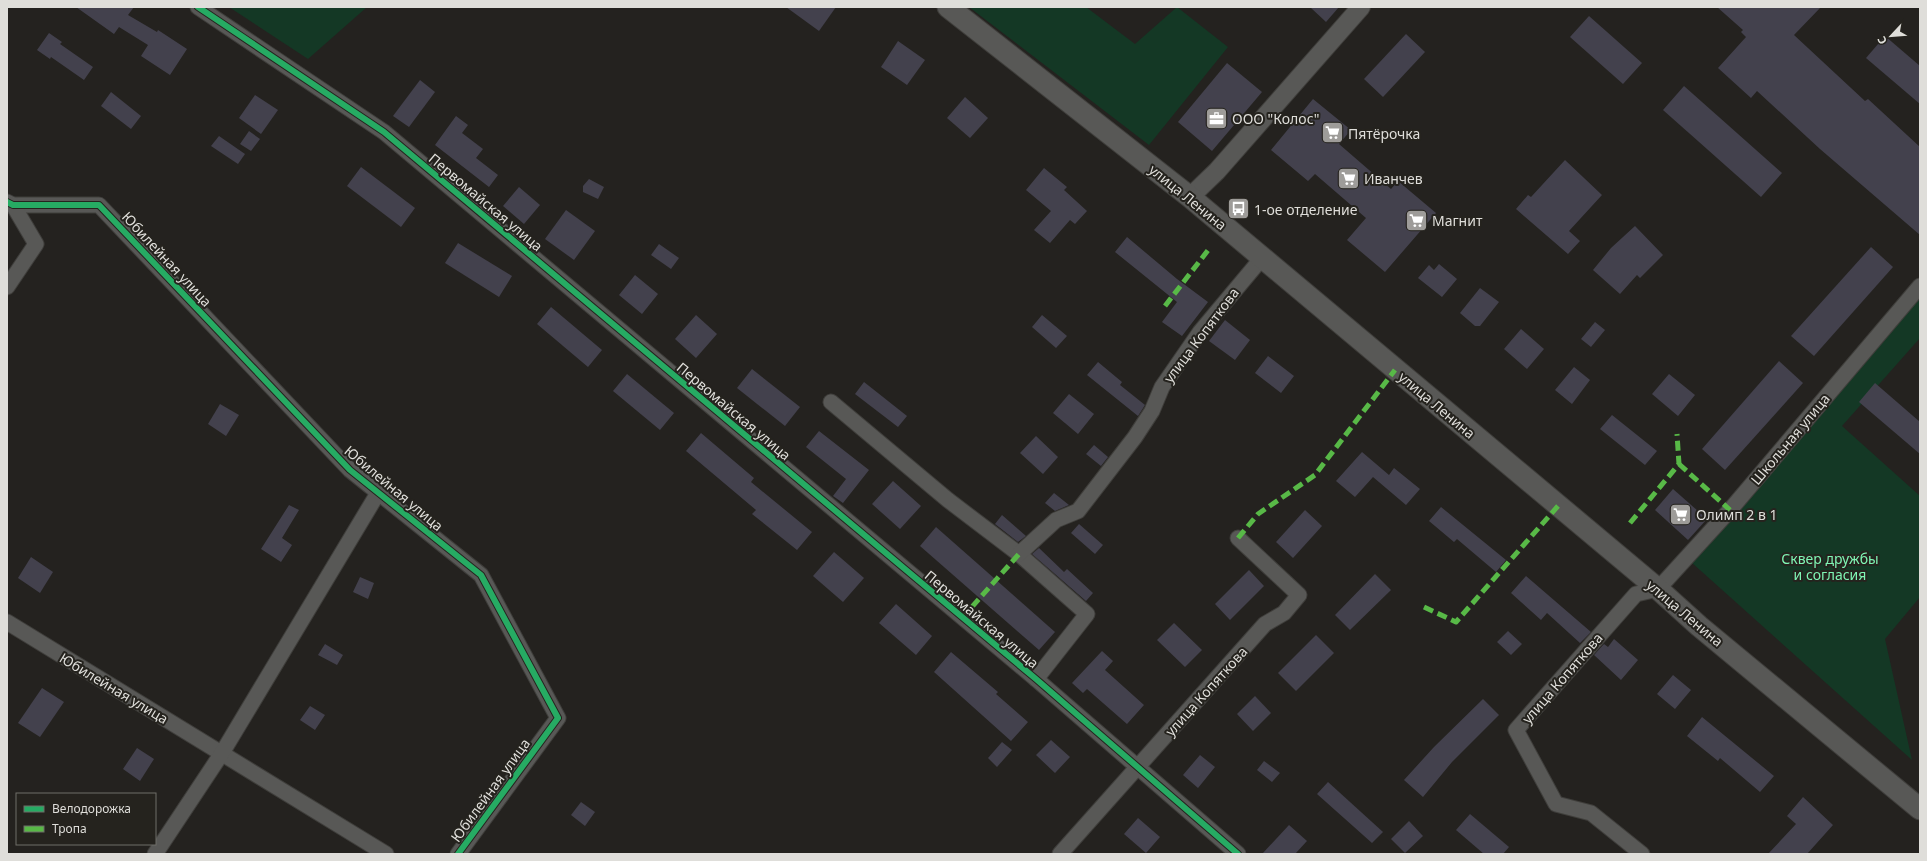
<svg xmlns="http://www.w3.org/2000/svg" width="1927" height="861" viewBox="0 0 1927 861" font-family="'Noto Sans',sans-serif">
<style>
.green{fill:#143825}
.building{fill:#43414d}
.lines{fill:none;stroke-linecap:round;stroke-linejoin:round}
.minor-casing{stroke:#3f3e3b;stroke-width:17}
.tertiary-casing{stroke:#3f3e3b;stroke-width:20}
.secondary-casing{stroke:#3f3e3b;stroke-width:23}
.minor{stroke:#585856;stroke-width:15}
.tertiary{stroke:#585856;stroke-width:18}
.secondary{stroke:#585856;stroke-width:21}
.quiet{stroke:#58b947;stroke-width:5;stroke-dasharray:10 5;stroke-linecap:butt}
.cycleway-casing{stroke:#25231e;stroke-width:8}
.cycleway{stroke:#26ab63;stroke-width:6}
.labels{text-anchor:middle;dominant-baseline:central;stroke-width:4;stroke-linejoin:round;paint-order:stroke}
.poi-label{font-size:14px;fill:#dfdeda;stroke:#25231e;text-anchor:start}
.street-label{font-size:14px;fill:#dfdeda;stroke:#25231e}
.park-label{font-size:14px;fill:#7ff5b4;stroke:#25231e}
</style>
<rect width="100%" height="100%" fill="#24221f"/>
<g class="green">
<path d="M229,7H367L308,59Z"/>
<path d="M969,7H1086L1135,44L1177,7L1228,47L1149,145Z"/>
<path d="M1920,294V338L1842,426L1920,496V597L1885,639L1912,760L1691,562Z"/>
</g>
<g class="building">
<path d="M76,7H134L128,15L157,32L158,30L187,49L170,75L141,56L148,45L119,27L114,34Z"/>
<path d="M786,7H836L819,31Z"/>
<path d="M1310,7H1339L1326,22Z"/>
<path d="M1717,7H1821L1794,35L1865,101L1868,99L1920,147V235L1820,149L1757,91L1751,98L1718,68L1746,37L1741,32L1743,30Z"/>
<path d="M1589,16L1642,63L1623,84L1570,37Z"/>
<path d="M49,33L62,42L60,44L93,67L84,80L51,57L50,59L37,50Z"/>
<path d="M1406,34L1425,52L1383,97L1364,79Z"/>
<path d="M1885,36L1920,66V104L1866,58Z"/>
<path d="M898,41L925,60L907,85L881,67Z"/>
<path d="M1227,63L1262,92L1212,151L1178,122Z"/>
<path d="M420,80L435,92L409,127L393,116Z"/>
<path d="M1684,86L1782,173L1761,197L1663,110Z"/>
<path d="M111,92L141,116L131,129L101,106Z"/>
<path d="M255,95L278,110L261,134L239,118Z"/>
<path d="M965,97L988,118L970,138L947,118Z"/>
<path d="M1313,99L1351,130L1339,144L1391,189L1398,181L1436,213L1385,272L1347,240L1366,218L1315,174L1308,181L1271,150Z"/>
<path d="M456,116L468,125L462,133L483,149L476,158L498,175L489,187L435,145Z"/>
<path d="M249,131L260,139L251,151L240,144Z"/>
<path d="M219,136L245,154L238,164L211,146Z"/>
<path d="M1565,160L1602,195L1569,231L1580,241L1568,254L1516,209L1528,195L1531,197Z"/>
<path d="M361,167L415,208L401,227L347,186Z"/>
<path d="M1044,168L1067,187L1064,190L1087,211L1075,224L1070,220L1050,243L1034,230L1051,211L1026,190Z"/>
<path d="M589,179L604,187L598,199L583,192V186Z"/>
<path d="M519,187L540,205L524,224L503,206Z"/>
<path d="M566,210L595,231L574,260L545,239Z"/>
<path d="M1635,226L1663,255L1640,278L1637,275L1620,294L1593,270L1611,248Z"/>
<path d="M1127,237L1177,279L1208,302L1182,336L1162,322L1177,302L1115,252Z"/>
<path d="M458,243L512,276L499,297L445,263Z"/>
<path d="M659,244L679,258L671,269L651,255Z"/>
<path d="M1871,247L1893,267L1814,356L1791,336Z"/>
<path d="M1439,264L1457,279L1442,297L1418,278L1429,265L1434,270Z"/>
<path d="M635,275L658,294L642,314L619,295Z"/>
<path d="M1480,288L1499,302L1480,326H1475L1460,313Z"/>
<path d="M551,307L602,350L588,367L537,324Z"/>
<path d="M696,315L717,334L696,358L675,339Z"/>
<path d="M1042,315L1067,336L1056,348L1032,327Z"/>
<path d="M1225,320L1250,340L1235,360L1209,341Z"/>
<path d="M1595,322L1605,330L1591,347L1581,339Z"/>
<path d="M1521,329L1544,349L1527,369L1504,349Z"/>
<path d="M1268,356L1294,376L1281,393L1255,373Z"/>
<path d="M1779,361L1803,383L1725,470L1702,449Z"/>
<path d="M1098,362L1122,382L1120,385L1145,405L1138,416L1087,375Z"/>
<path d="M1574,367L1590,380L1572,404L1555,390Z"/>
<path d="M752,369L800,407L785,426L737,388Z"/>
<path d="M627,374L674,413L660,430L613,391Z"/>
<path d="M1669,374L1695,395L1678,416L1652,394Z"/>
<path d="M864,382L907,416L898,427L855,394Z"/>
<path d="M1875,383L1920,422V454L1859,402Z"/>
<path d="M1069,394L1094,414L1078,434L1053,413Z"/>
<path d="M220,404L239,415L226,436L208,424Z"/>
<path d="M1612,415L1657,451L1645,465L1600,429Z"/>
<path d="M819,431L869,470L843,503L833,496L846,479L806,447Z"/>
<path d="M701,433L754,478L751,482L812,532L797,550L752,514L756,510L686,451Z"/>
<path d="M1036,436L1058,457L1043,474L1020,453Z"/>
<path d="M1094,445L1108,457L1101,466L1086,454Z"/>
<path d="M1362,452L1389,475L1394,468L1420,489L1406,505L1373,477L1355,497L1336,481Z"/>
<path d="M893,481L921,506L900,529L872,504Z"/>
<path d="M1673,489L1707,519L1688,540L1655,510Z"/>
<path d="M1054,493L1069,505L1055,511L1045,503Z"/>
<path d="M289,505L299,510L282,538L292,545L281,562L261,549Z"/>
<path d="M1441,507L1506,560L1496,572L1457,539L1454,542L1429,521Z"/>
<path d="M1305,510L1322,526L1293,558L1276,542Z"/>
<path d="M1002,515L1026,536L1018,542L995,524Z"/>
<path d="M1079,524L1103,545L1095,554L1071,533Z"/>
<path d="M936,527L1055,632L1039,650L920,546Z"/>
<path d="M1039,548L1064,572L1067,569L1093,593L1086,601L1032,554Z"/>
<path d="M834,552L864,578L843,602L813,576Z"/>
<path d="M31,557L53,572L40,593L18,578Z"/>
<path d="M1249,570L1264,586L1230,620L1215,604Z"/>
<path d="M1375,574L1391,590L1350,630L1335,615Z"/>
<path d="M1526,576L1591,632L1580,643L1547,613L1541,620L1511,593Z"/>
<path d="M360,577L374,583L368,599L353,592Z"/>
<path d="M896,604L932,636L916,655L879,623Z"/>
<path d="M1174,623L1202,650L1185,667L1157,640Z"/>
<path d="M1508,631L1522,644L1511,655L1497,642Z"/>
<path d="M1316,635L1334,653L1296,691L1278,673Z"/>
<path d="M1614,639L1638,660L1621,680L1594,655L1604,644L1608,647Z"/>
<path d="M325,644L343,655L337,665L318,655Z"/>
<path d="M1102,651L1113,661L1105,670L1144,705L1127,724L1087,689L1083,693L1072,683Z"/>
<path d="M951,652L998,692L996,694L1028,722L1011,741L934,672Z"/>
<path d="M1673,675L1691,690L1675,709L1657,694Z"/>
<path d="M42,688L64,702L40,737L18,723Z"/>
<path d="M1255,696L1271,713L1253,731L1237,714Z"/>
<path d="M1483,699L1499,715L1452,762L1423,797L1404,780L1434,747Z"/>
<path d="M310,706L325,715L315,730L300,720Z"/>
<path d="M1702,717L1774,776L1760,792L1720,758L1718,761L1687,736Z"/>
<path d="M1051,740L1070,757L1055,773L1036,755Z"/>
<path d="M1002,742L1012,750L997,767L988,758Z"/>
<path d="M137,748L154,759L140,781L123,769Z"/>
<path d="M1200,755L1215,767L1198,788L1183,775Z"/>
<path d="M1264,761L1280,773L1272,782L1257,770Z"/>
<path d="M1328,782L1383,832L1372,843L1317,794Z"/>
<path d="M1803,797L1833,825L1807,854H1768L1796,824L1787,816Z"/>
<path d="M581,802L595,812L585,826L571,815Z"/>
<path d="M1470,814L1509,847L1503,854H1484L1456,830Z"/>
<path d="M1138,818L1160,837L1146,853L1124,834Z"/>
<path d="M1409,821L1423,836L1405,853L1391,839Z"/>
<path d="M1289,825L1307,841L1295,854H1262Z"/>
</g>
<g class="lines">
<defs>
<g id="minor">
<path d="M198,7L384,132L1036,679L1238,854"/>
<path d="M7,202L13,205H99L350,470L481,575L558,718L458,854"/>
<path d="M7,287L36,244L13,205"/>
<path d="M831,402L948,500L1019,554L1087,614L1036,679"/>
<path d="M1019,554L1056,520L1078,511L1135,437L1152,411L1162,387L1200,332L1262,258"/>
<path d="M7,622L386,854"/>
<path d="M155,854L222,753L378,493"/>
<path d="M1060,854L1265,624L1284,613L1299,595L1238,538"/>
<path d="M1642,854L1591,813L1556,804L1516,730L1636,594L1658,589L1730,510L1920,286"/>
</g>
<path id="tertiary" d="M1190,197L1217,171L1361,7"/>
<path id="secondary" d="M948,7L1190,197L1658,589L1699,626L1920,809"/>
</defs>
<use href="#minor" class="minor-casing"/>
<use href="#tertiary" class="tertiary-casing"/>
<use href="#secondary" class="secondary-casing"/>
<use href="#minor" class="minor"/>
<use href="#tertiary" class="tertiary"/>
<use href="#secondary" class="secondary"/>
<g class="quiet">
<path d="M1165,306L1209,249"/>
<path d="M1679,464L1730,510"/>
<path d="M1630,523L1679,464L1677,434"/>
<path d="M1238,538L1258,514L1315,475L1395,370"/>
<path d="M1424,607L1456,622L1558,506"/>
<path d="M962,618L1019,554"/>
</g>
<defs>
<g id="cycleway">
<path d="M198,7L384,132L1036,679L1238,854"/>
<path d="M7,202L13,205H99L350,470L481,575L558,718L458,854"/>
</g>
</defs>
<use href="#cycleway" class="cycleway-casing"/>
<use href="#cycleway" class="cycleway"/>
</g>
<defs>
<symbol id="office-square" viewBox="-11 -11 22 22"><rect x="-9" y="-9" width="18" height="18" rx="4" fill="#9e9c99" stroke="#25231e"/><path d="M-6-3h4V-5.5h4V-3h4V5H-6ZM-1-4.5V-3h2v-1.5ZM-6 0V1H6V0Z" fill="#fff"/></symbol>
<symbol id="supermarket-square" viewBox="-11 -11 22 22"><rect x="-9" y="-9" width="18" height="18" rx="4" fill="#9e9c99" stroke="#25231e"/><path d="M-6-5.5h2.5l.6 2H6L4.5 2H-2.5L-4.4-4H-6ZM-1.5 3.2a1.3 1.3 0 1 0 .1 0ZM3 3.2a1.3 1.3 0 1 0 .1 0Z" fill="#fff"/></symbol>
<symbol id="bus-square" viewBox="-11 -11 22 22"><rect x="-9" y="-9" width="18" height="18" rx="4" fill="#9e9c99" stroke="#25231e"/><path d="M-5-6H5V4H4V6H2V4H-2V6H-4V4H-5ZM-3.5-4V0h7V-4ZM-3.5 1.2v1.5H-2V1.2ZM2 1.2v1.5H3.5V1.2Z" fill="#fff"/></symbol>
</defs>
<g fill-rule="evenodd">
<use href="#office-square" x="1204" y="106" width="25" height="25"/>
<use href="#supermarket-square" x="1320" y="120" width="25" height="25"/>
<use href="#supermarket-square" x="1336" y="166" width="25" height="25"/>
<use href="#bus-square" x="1226" y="196" width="25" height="25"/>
<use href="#supermarket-square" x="1404" y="208" width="25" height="25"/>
<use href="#supermarket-square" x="1668" y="502" width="25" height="25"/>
</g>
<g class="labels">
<g class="poi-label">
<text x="1232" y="118">ООО "Колос"</text>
<text x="1348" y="133">Пятёрочка</text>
<text x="1364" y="178">Иванчев</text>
<text x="1254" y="209">1-ое отделение</text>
<text x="1432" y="220">Магнит</text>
<text x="1696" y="514">Олимп 2 в 1</text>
</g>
<g class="street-label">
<text transform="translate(1188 197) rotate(39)">улица Ленина</text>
<text transform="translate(486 202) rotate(40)">Первомайская улица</text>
<text transform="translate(167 259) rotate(47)">Юбилейная улица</text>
<text transform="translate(1201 335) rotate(-53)">улица Копяткова</text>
<text transform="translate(1437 405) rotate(40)">улица Ленина</text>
<text transform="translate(734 411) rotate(40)">Первомайская улица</text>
<text transform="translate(1790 439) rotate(-50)">Школьная улица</text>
<text transform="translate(394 488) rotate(40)">Юбилейная улица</text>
<text transform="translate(1685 613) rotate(40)">улица Ленина</text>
<text transform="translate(982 619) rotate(40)">Первомайская улица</text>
<text transform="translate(1562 678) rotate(-49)">улица Копяткова</text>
<text transform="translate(114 688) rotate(31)">Юбилейная улица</text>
<text transform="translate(1206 691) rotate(-48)">улица Копяткова</text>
<text transform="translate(490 790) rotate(-54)">Юбилейная улица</text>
</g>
<g class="park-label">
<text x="1830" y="558">Сквер дружбы<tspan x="1830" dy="16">и согласия</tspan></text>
</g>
</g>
<rect width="1927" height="861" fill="none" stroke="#dfdeda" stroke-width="16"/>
<rect x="16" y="793" width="140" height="52" fill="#25231e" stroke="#6f6e69"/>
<rect x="24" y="806" width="20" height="6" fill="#26ab63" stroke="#6f6e69"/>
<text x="52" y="813" font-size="12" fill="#dfdeda">Велодорожка</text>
<rect x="24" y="826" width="20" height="6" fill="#58b947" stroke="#6f6e69"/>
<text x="52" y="833" font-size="12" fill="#dfdeda">Тропа</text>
<g transform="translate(1891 36) rotate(244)" stroke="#25231e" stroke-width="3" paint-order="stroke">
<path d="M0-3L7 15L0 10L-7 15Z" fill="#dfdeda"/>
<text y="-6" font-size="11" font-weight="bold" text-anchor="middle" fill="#dfdeda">С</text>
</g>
</svg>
